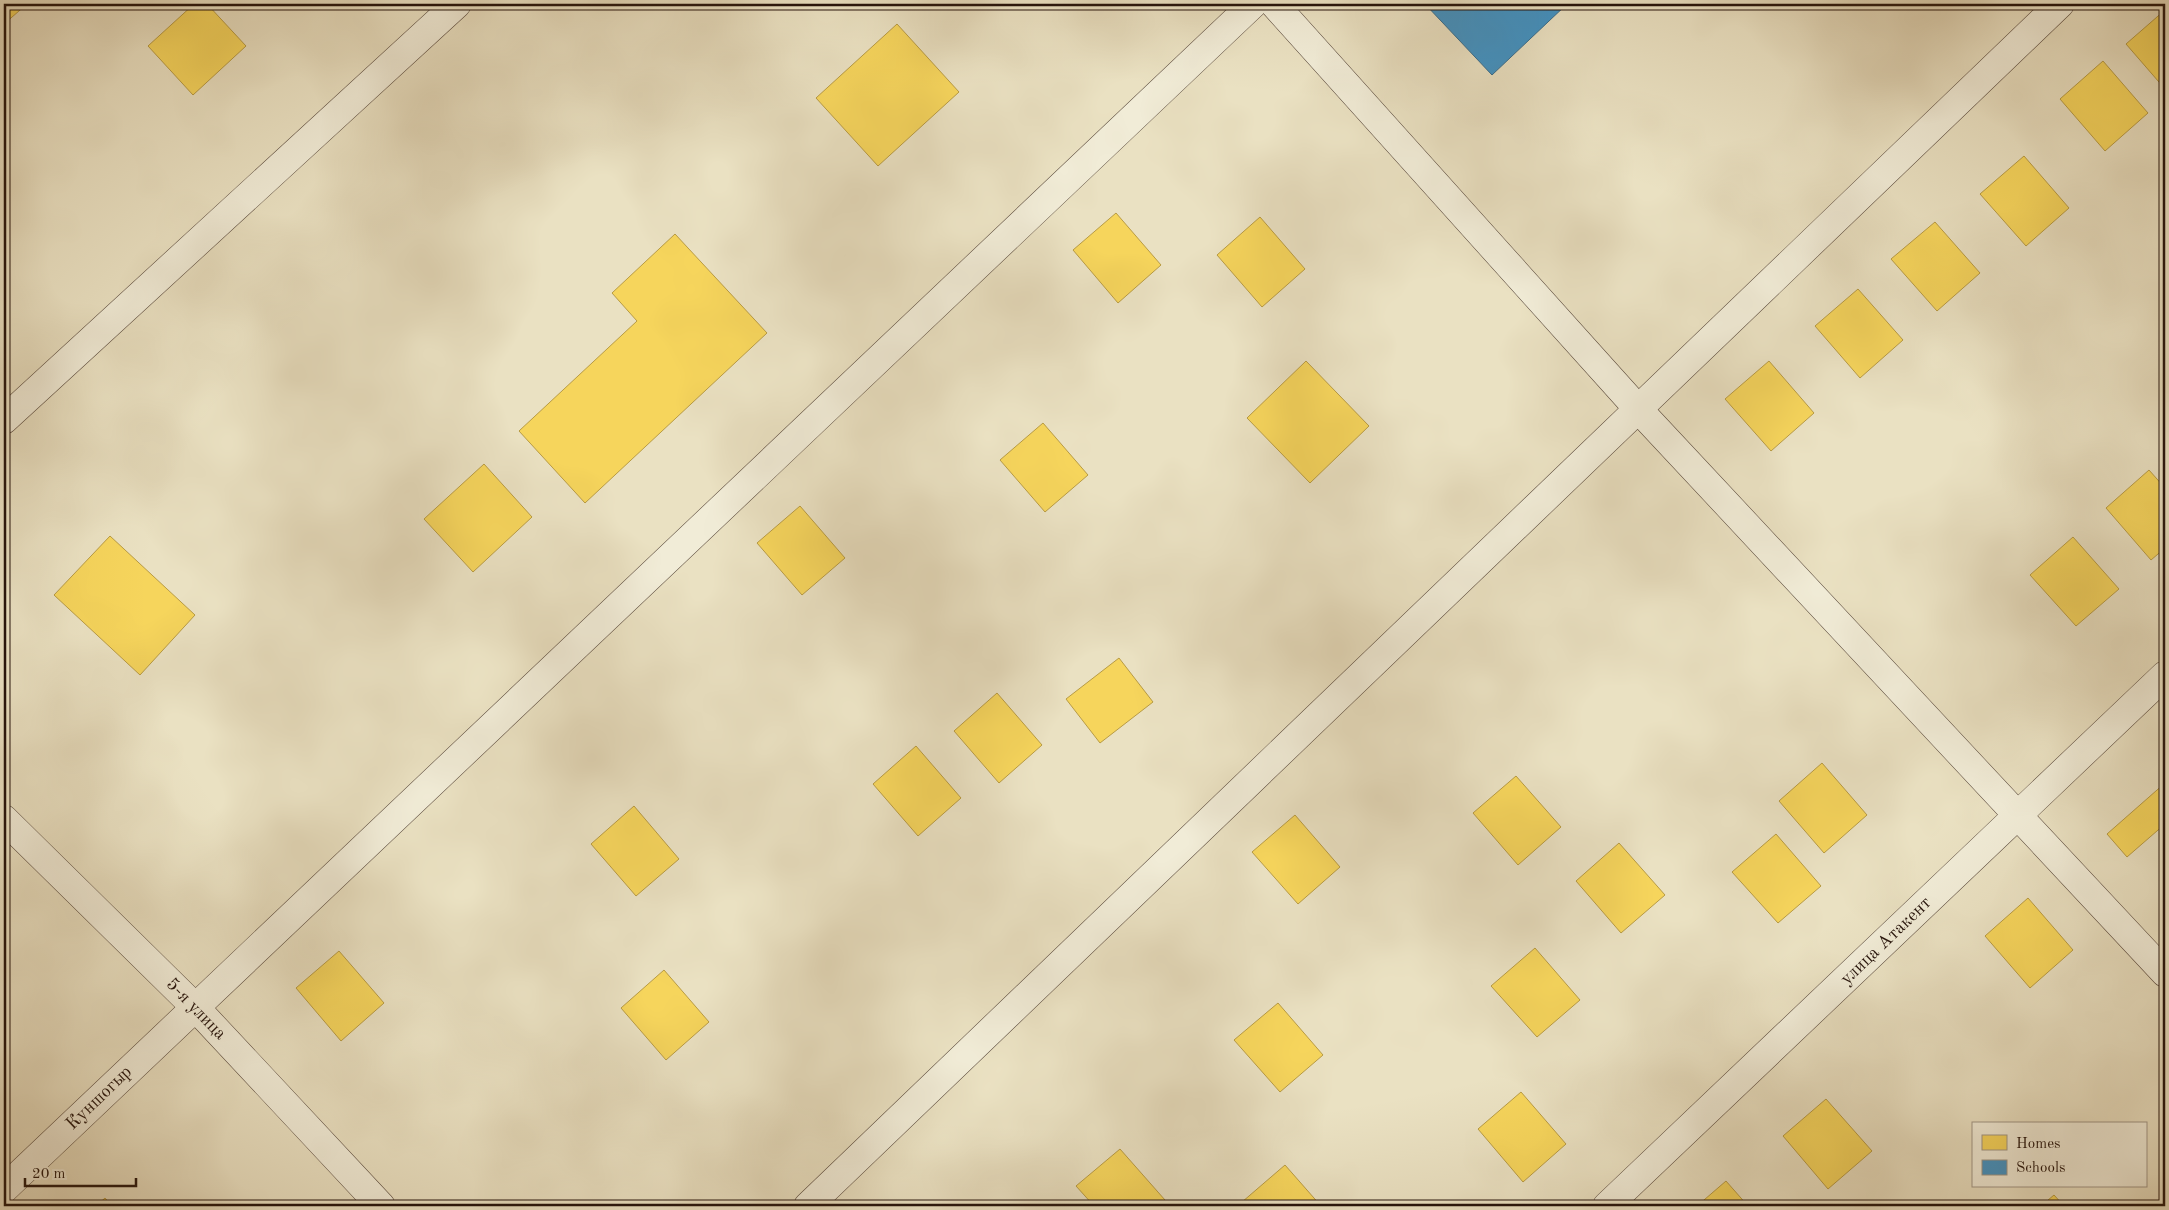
<svg xmlns="http://www.w3.org/2000/svg" width="2169" height="1210" viewBox="0 0 2169 1210" font-family="'Old Standard TT',serif">
<style>
.homes{fill:#f6d55c;stroke:#b89b44}
.schools{fill:#4393c3;stroke:#3a6d8c}
.lines{fill:none;stroke-linecap:round;stroke-linejoin:round}
.minor-casing{stroke:#57473a;stroke-width:29}
.minor{stroke:#f1ecd7;stroke-width:28}
.labels{text-anchor:middle;dominant-baseline:central;stroke-width:5;stroke-linejoin:round;paint-order:stroke}
.street-label{font-size:18px;fill:#26140c;stroke:#f1ecd7}
</style>
<rect width="100%" height="100%" fill="#eae1c2"/>
<filter id="stains"><feTurbulence type="fractalNoise" baseFrequency=".004" numOctaves="4"/><feColorMatrix values="0 0 0 0 .2 0 0 0 0 .09 0 0 0 0 .02 0 0 0 .5 -.17"/></filter>
<radialGradient id="worn" r=".72"><stop offset=".6" stop-color="#630" stop-opacity="0"/><stop offset="1" stop-color="#630" stop-opacity=".3"/></radialGradient>
<g class="homes">
<path d="M4,4H27L4,24Z"/>
<path d="M194,4H207L246,46L193,95L148,46Z"/>
<path d="M2165,10V89L2126,44Z"/>
<path d="M897,24L959,92L878,166L816,98Z"/>
<path d="M2103,61L2148,113L2105,151L2060,99Z"/>
<path d="M2024,156L2069,208L2026,246L1980,194Z"/>
<path d="M1116,213L1161,265L1118,303L1073,250Z"/>
<path d="M1260,217L1305,269L1262,307L1217,255Z"/>
<path d="M1935,222L1980,273L1937,311L1891,259Z"/>
<path d="M675,234L767,333L585,503L519,431L637,321L612,293Z"/>
<path d="M1858,289L1903,340L1860,378L1815,326Z"/>
<path d="M1306,361L1369,426L1310,483L1247,418Z"/>
<path d="M1769,361L1814,413L1771,451L1725,399Z"/>
<path d="M1043,423L1088,475L1045,512L1000,460Z"/>
<path d="M484,464L532,517L473,572L424,519Z"/>
<path d="M2149,470L2165,488V548L2151,560L2106,508Z"/>
<path d="M800,506L845,558L802,595L757,543Z"/>
<path d="M110,536L195,615L140,675L54,595Z"/>
<path d="M2073,537L2119,589L2076,626L2030,575Z"/>
<path d="M1119,658L1153,702L1100,743L1066,699Z"/>
<path d="M997,693L1042,745L999,783L954,731Z"/>
<path d="M916,746L961,798L918,836L873,784Z"/>
<path d="M1822,763L1867,815L1824,853L1779,801Z"/>
<path d="M1516,776L1561,827L1518,865L1473,813Z"/>
<path d="M2165,783V824L2127,857L2107,834Z"/>
<path d="M634,806L679,859L636,896L591,844Z"/>
<path d="M1295,815L1340,867L1298,904L1252,852Z"/>
<path d="M1776,834L1821,886L1778,923L1732,872Z"/>
<path d="M1619,843L1665,895L1621,933L1576,881Z"/>
<path d="M2028,898L2073,950L2030,988L1985,936Z"/>
<path d="M1535,948L1580,1000L1537,1037L1491,986Z"/>
<path d="M339,951L384,1003L341,1041L296,988Z"/>
<path d="M664,970L709,1022L666,1060L621,1008Z"/>
<path d="M1278,1003L1323,1055L1280,1092L1234,1040Z"/>
<path d="M1521,1092L1566,1144L1523,1182L1478,1129Z"/>
<path d="M1826,1099L1872,1151L1828,1189L1783,1136Z"/>
<path d="M1120,1149L1165,1200L1158,1206H1094L1076,1186Z"/>
<path d="M1285,1165L1321,1206H1245L1242,1202Z"/>
<path d="M1726,1181L1748,1206H1697Z"/>
<path d="M2054,1195L2064,1206H2041Z"/>
<path d="M105,1198L112,1206H96Z"/>
</g>
<path class="schools" d="M1425,4H1567L1492,75Z"/>
<g class="lines">
<defs>
<g id="minor">
<path d="M1274,4L1639,410L2165,973"/>
<path d="M4,420L457,4"/>
<path d="M4,819L195,1007L381,1206"/>
<path d="M4,1189L1253,4"/>
<path d="M808,1206L2060,4"/>
<path d="M1607,1206L2165,675"/>
</g>
</defs>
<use href="#minor" class="minor-casing"/>
<use href="#minor" class="minor"/>
</g>
<g class="labels">
<g class="street-label">
<text transform="translate(1886 941) rotate(-44)">улица Атакент</text>
<text transform="translate(196 1009) rotate(46)">5-я улица</text>
<text transform="translate(99 1098) rotate(-44)">Куншогыр</text>
</g>
</g>
<rect width="2169" height="1210" fill="none" stroke="#eae1c2" stroke-width="20"/>
<rect x="5" y="5" width="2159" height="1200" fill="none" stroke="#26140c" stroke-width="2.5"/>
<rect x="10" y="10" width="2149" height="1190" fill="none" stroke="#26140c"/>
<rect x="1972" y="1122" width="175" height="65" fill="#f1ecd7" stroke="#a09686"/>
<rect x="1982" y="1135" width="25" height="15" fill="#f6d55c" stroke="#a09686"/>
<text x="2016" y="1148" font-size="15" fill="#26140c">Homes</text>
<rect x="1982" y="1160" width="25" height="15" fill="#4393c3" stroke="#a09686"/>
<text x="2016" y="1172" font-size="15" fill="#26140c">Schools</text>
<path d="M25 1178v8h111v-8" fill="none" stroke="#26140c" stroke-width="2.5"/>
<text x="32" y="1178" font-size="15" fill="#26140c" stroke="#f1ecd7" stroke-width="4" paint-order="stroke">20 m</text>
<rect width="100%" height="100%" filter="url(#stains)"/>
<rect width="100%" height="100%" fill="url(#worn)"/>
</svg>
